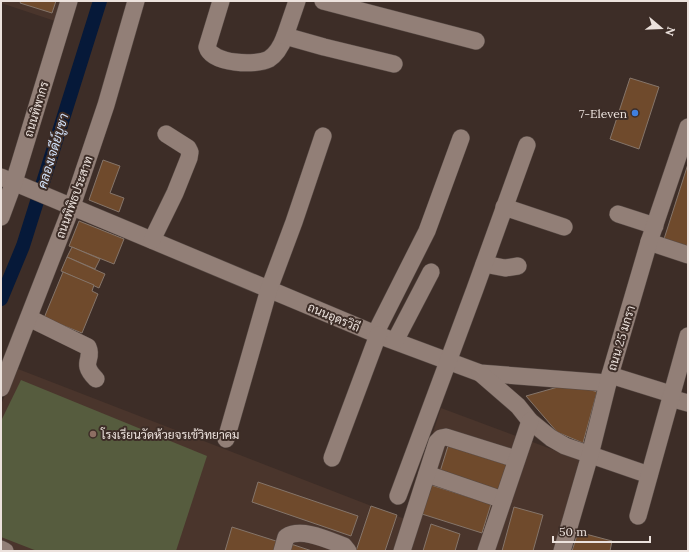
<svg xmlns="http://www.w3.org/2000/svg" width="689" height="552" viewBox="0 0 689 552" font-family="Lora,Sarabun,serif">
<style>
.built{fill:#4a352c}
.green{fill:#565c3e}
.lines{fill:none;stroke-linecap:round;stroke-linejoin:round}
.canal{stroke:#061939;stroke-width:14}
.building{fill:#6f4a2c;stroke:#85756a}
.minor-casing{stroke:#574a45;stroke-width:18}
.minor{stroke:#927f77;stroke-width:17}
.shop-dot{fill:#3f7fe0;stroke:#3d2d27;stroke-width:1.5}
.education-dot{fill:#8d6e63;stroke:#3d2d27;stroke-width:1.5}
.labels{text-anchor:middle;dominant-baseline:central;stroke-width:4;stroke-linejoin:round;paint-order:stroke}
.street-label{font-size:12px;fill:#ece2dd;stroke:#3d2d27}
.poi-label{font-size:12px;fill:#ece2dd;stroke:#3d2d27;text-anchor:end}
.water-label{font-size:13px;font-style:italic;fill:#d2e2fb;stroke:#3d2d27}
</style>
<rect width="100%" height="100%" fill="#3d2d27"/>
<g class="built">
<path d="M1,1H61L55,21L1,3Z"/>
<path d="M18,369L405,519L441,408L581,460L555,551H1V404Z"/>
</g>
<path class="green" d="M21,380L207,456L176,551H37L1,537V421Z"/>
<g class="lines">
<path class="canal" d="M1,299L23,246L100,1"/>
</g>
<g class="building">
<path d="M21,1H56L52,13L20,3Z"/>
<path d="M630,78L659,87L639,149L610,139Z"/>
<path d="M103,160L120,166L110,193L124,198L119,212L89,200Z"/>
<path d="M688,164V241L687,246L664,239Z"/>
<path d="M79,221L124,239L114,264L69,246Z"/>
<path d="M72,247L100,259L95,269L67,257Z"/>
<path d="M67,257L105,274L99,288L61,271Z"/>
<path d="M63,272L94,285L92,291L98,294L82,333L44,318Z"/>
<path d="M558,387H583L597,392L583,443L557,432L526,396Z"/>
<path d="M448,446L508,465L499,494L439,475Z"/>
<path d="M258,482L358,516L351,536L252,502Z"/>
<path d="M431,485L491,504L482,533L422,514Z"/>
<path d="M371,506L397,515L385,551H356Z"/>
<path d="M514,507L543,515L533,551H502Z"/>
<path d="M431,524L460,534L455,551H423Z"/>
<path d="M232,527L279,542L276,551H225Z"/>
<path d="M578,532L612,541L610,551H572Z"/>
<path d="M288,543L312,551H286Z"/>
</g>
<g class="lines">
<defs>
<g id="minor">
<path d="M221,1L207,47C212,64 256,66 269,59C277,54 282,44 285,36"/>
<path d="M297,1L285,36L324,47L394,64"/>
<path d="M323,1L476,41"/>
<path d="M1,177L378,335L480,373L608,383"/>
<path d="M504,207L564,227"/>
<path d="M618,214L655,226"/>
<path d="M1,217L14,182L69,1"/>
<path d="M152,240L175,193L189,158L190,152L188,148L166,134"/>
<path d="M649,242L688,255"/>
<path d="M484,264L505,268L518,266"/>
<path d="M29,318L88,347C94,360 79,362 96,379"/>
<path d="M375,334L427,231L461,138"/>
<path d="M395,341L431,272"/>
<path d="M480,373L518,406L530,421L551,438L565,446L649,475"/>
<path d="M610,375L671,394"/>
<path d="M1,388L72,206L106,105L136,1"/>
<path d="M670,398L688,403"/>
<path d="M226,439L269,289L294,222L323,136"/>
<path d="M332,458L378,335"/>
<path d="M427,474L503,500"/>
<path d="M398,496L475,289L527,145"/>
<path d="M638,516L688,336"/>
<path d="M1,549L5,551"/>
<path d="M282,551L286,537C301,527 328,540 344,546L348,551"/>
<path d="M402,551L437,442L441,438L446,437L516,459"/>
<path d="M486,551L530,421"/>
<path d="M562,551L590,455L610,375L649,242L688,127"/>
</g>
</defs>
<use href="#minor" class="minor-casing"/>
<use href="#minor" class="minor"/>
</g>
<circle class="shop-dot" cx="635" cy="113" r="4"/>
<circle class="education-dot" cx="93" cy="434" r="4"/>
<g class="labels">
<g class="street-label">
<text transform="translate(36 109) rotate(-73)">ถนนทิพากร</text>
<text transform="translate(74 197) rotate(-70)">ถนนพิพิธประสาท</text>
<text transform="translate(334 317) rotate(23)">ถนนอุดรวิถี</text>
<text transform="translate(621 338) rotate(-73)">ถนน 25 มกรา</text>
</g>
<g class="poi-label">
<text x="627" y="113">7-Eleven</text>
<text x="101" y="434" text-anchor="start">โรงเรียนวัดห้วยจรเข้วิทยาคม</text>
</g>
<g class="water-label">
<text transform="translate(53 151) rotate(-73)">คลองเจดีย์บูชา</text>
</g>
</g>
<rect width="689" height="552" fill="none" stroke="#ece2dd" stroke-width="4"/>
<g transform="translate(661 28) rotate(109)" stroke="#3d2d27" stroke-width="3" paint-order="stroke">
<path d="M0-3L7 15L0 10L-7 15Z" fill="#ece2dd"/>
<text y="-6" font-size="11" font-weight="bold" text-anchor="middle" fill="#ece2dd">N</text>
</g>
<path d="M553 536v6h97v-6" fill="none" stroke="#ece2dd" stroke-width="2"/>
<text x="559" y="536" font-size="12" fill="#ece2dd" stroke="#3d2d27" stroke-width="3" paint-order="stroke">50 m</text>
</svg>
